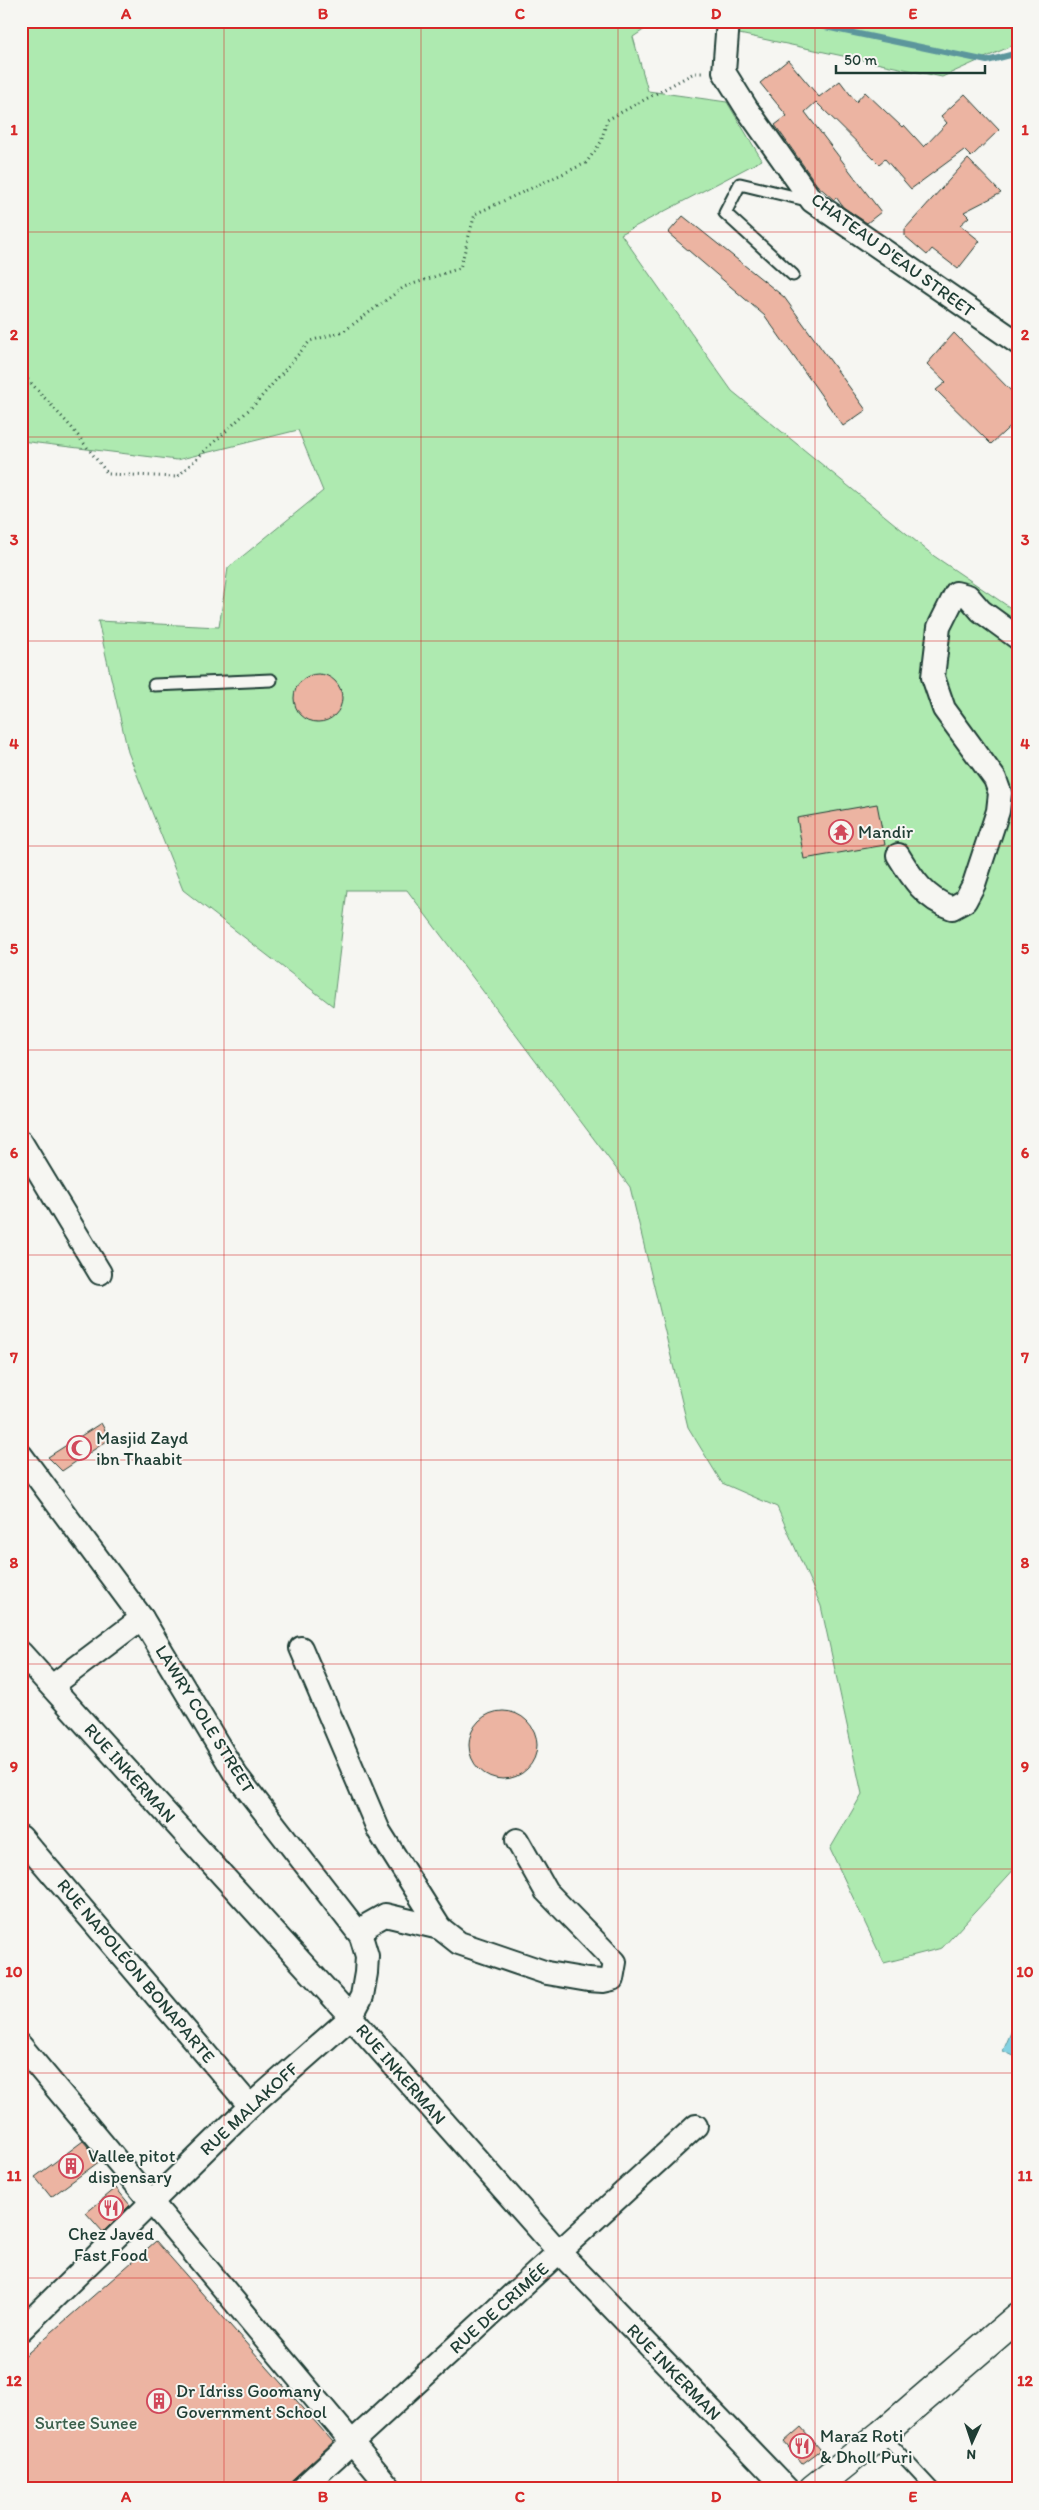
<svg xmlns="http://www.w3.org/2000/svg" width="1039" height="2510" viewBox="0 0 1039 2510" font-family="Itim,sans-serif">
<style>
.green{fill:#aeeab0;stroke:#669472}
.water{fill:#84d2e2;stroke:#5c969c}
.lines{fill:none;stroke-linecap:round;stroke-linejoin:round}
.stream{stroke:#5c969c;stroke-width:6}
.building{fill:#ecb4a2;stroke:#1f3d34}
.lane-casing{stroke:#1f3d34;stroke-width:15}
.street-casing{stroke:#1f3d34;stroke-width:26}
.secondary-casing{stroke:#1f3d34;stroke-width:31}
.path{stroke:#1f3d34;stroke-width:3;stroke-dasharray:1 4;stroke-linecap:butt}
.lane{stroke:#f6f6f2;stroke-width:11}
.street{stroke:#f6f6f2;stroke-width:22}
.secondary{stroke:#f6f6f2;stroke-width:28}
.grid{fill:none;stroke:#d62828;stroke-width:1;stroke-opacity:0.55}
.labels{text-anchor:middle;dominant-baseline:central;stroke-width:4;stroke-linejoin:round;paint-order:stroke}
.street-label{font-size:18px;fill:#1f3d34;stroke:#f6f6f2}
.poi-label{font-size:18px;fill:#1f3d34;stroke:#f6f6f2;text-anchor:start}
.park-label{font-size:18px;fill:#3c604d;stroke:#f6f6f2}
.neatline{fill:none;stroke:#d62828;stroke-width:2}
.grid-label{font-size:16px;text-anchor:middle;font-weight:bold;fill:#d62828}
</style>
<rect width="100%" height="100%" fill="#f6f6f2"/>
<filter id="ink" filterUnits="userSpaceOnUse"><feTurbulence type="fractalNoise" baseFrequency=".02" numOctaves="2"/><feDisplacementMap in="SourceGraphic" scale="10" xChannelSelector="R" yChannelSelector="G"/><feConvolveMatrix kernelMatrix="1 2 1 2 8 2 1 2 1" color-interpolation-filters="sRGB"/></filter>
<g filter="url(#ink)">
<g class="green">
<path d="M21,21H657L633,37L648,91L727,102L762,160L621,234L732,391L934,556L1018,613V1865L942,1948L884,1963L830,1849L862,1794L821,1606L777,1507L722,1483L688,1427L630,1187L407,890H347L333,1006L183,890L128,752L98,621L219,627L228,568L323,491L298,430L177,460L21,441Z"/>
<path d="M678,21H1018V43L942,77Z"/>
</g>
<path class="water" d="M1018,2016V2058L1003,2051Z"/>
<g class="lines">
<path class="stream" d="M797,21L987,61L1018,53"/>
</g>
<g class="building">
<path d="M788,60L819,97L840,81L856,102L865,92L902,127L904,125L924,147L947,123L941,116L965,94L999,130L971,157L964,150L911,189L885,159L879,164L816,102L805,112L881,212L867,223L843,207L836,197L834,200L817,185L775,125L787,116L760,83Z"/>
<path d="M968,159L1001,193L964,212L969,217L960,225L980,241L958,269L932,249L927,255L905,236V229Z"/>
<path d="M683,216L784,297L866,410L843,426L765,316L668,233Z"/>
<path d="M954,333L1018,398V419L991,444L936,390L946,382L927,364Z"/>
<circle cx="318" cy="698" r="24"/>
<path d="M877,804L885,845L804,859L797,818Z"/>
<path d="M101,1423L110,1439L62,1471L48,1457Z"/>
<circle cx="503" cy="1745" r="34"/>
<path d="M83,2141L100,2161L51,2197L35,2177Z"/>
<path d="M116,2188L130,2205L103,2232L86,2213Z"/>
<path d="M156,2241L333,2442L282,2489H21V2359Z"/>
<path d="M801,2427L821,2450L802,2464L784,2442Z"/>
</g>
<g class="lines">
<defs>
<g id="lane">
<path d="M793,275L725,213L740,184L811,201"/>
<path d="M154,685L271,680"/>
<path d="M882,2434L933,2489"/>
</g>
<g id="street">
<path d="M728,21L724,72L747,109L812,201L1018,343"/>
<path d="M898,855C912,878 925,899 952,908L965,901L974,884L998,811L1000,793L995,779L944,709L933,677L939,627L956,593L968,596L981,611L1018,638"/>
<path d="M21,1142L100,1273"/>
<path d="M21,1455L142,1618L236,1775L361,1936L367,1956L366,1973L362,1996L351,2017L250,2106L21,2330"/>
<path d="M301,1648L379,1831L440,1928L459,1943L547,1973L588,1980L603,1981L612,1979L615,1962L546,1891L517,1840"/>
<path d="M21,1653L351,2017L560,2253L787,2489"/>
<path d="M52,1686L142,1618"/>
<path d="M21,1837L250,2106"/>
<path d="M361,1936L369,1924L385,1915L440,1928"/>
<path d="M21,2046L391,2489"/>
<path d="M301,2489L696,2126"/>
</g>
<path id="secondary" d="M813,2489L882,2434L1018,2317"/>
</defs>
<use href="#lane" class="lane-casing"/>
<use href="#street" class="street-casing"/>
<use href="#secondary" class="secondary-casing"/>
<path class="path" d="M21,372L72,428L108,474L177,477L255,404L310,341L344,331L404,287L460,268L475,214L586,163L601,142L607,120L694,73H704"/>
<use href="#lane" class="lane"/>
<use href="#street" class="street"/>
<use href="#secondary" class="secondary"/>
</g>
</g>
<path class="grid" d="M224,21V2489M421,21V2489M618,21V2489M815,21V2489M21,232H1018M21,437H1018M21,641H1018M21,846H1018M21,1050H1018M21,1255H1018M21,1460H1018M21,1664H1018M21,1869H1018M21,2073H1018M21,2278H1018"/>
<defs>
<symbol id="temple-ring" viewBox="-11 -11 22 22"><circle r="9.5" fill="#f6f6f2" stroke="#d1495b" stroke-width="1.5"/><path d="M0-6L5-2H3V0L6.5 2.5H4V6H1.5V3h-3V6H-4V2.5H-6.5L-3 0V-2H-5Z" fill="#d1495b"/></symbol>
<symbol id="mosque-ring" viewBox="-11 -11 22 22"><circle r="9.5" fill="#f6f6f2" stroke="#d1495b" stroke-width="1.5"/><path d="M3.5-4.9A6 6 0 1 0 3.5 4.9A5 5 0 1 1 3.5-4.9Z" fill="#d1495b"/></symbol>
<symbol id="building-ring" viewBox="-11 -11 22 22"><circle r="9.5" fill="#f6f6f2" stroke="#d1495b" stroke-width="1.5"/><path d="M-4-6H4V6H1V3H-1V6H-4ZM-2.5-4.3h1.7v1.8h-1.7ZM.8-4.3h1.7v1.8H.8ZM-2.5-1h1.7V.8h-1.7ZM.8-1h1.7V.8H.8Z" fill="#d1495b"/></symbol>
<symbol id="restaurant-ring" viewBox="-11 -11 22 22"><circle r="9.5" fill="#f6f6f2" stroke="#d1495b" stroke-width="1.5"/><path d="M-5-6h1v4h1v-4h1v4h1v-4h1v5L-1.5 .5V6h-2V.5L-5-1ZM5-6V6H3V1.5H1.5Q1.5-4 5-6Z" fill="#d1495b"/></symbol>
</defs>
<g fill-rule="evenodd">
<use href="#temple-ring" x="827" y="818" width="28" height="28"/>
<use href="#mosque-ring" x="65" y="1434" width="28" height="28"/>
<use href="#building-ring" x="57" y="2152" width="28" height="28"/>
<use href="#restaurant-ring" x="97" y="2194" width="28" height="28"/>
<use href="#building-ring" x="145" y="2387" width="28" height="28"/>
<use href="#restaurant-ring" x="788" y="2432" width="28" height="28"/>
</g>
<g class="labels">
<g class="street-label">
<text transform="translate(893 255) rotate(36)">CHATEAU D'EAU STREET</text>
<text transform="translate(205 1719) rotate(58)">LAWRY COLE STREET</text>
<text transform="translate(130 1773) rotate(48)">RUE INKERMAN</text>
<text transform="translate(136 1971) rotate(50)">RUE NAPOLÉON BONAPARTE</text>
<text transform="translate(401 2074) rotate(49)">RUE INKERMAN</text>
<text transform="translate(249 2109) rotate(-43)">RUE MALAKOFF</text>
<text transform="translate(499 2308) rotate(-42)">RUE DE CRIMÉE</text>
<text transform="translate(674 2372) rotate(46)">RUE INKERMAN</text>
</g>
<g class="poi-label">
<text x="858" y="832">Mandir</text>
<text x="96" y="1438">Masjid Zayd<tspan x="96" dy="21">ibn Thaabit</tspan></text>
<text x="88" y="2156">Vallee pitot<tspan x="88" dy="21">dispensary</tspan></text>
<text x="111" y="2234" text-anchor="middle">Chez Javed<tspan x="111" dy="21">Fast Food</tspan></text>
<text x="176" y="2391">Dr Idriss Goomany<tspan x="176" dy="21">Government School</tspan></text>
<text x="820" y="2436">Maraz Roti<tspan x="820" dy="21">&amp; Dholl Puri</tspan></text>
</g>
<g class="park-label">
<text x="86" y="2423">Surtee Sunee</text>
</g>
</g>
<rect width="1039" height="2510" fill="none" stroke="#f6f6f2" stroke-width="55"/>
<g transform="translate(972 2442) rotate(183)" stroke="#f6f6f2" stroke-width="4" paint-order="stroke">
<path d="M0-4L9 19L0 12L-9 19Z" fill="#1f3d34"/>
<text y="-8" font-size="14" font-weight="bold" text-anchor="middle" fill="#1f3d34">N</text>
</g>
<path d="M836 65v8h149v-8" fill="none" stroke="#1f3d34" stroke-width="2.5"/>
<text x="844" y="65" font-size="15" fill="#1f3d34" stroke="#f6f6f2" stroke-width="4" paint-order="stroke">50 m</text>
<rect x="28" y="28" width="984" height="2454" class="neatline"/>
<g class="grid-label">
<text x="126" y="19">A</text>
<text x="323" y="19">B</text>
<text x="520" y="19">C</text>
<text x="716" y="19">D</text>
<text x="913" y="19">E</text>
<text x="14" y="135">1</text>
<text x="1025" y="135">1</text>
<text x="14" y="340">2</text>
<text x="1025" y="340">2</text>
<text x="14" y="545">3</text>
<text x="1025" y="545">3</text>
<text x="14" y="749">4</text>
<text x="1025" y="749">4</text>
<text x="14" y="954">5</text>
<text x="1025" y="954">5</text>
<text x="14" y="1158">6</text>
<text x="1025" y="1158">6</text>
<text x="14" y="1363">7</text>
<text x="1025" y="1363">7</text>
<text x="14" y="1568">8</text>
<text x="1025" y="1568">8</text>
<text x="14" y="1772">9</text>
<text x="1025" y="1772">9</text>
<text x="14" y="1977">10</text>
<text x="1025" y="1977">10</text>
<text x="14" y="2181">11</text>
<text x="1025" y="2181">11</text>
<text x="14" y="2386">12</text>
<text x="1025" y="2386">12</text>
<text x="126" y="2502">A</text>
<text x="323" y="2502">B</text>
<text x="520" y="2502">C</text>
<text x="716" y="2502">D</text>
<text x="913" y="2502">E</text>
</g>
</svg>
